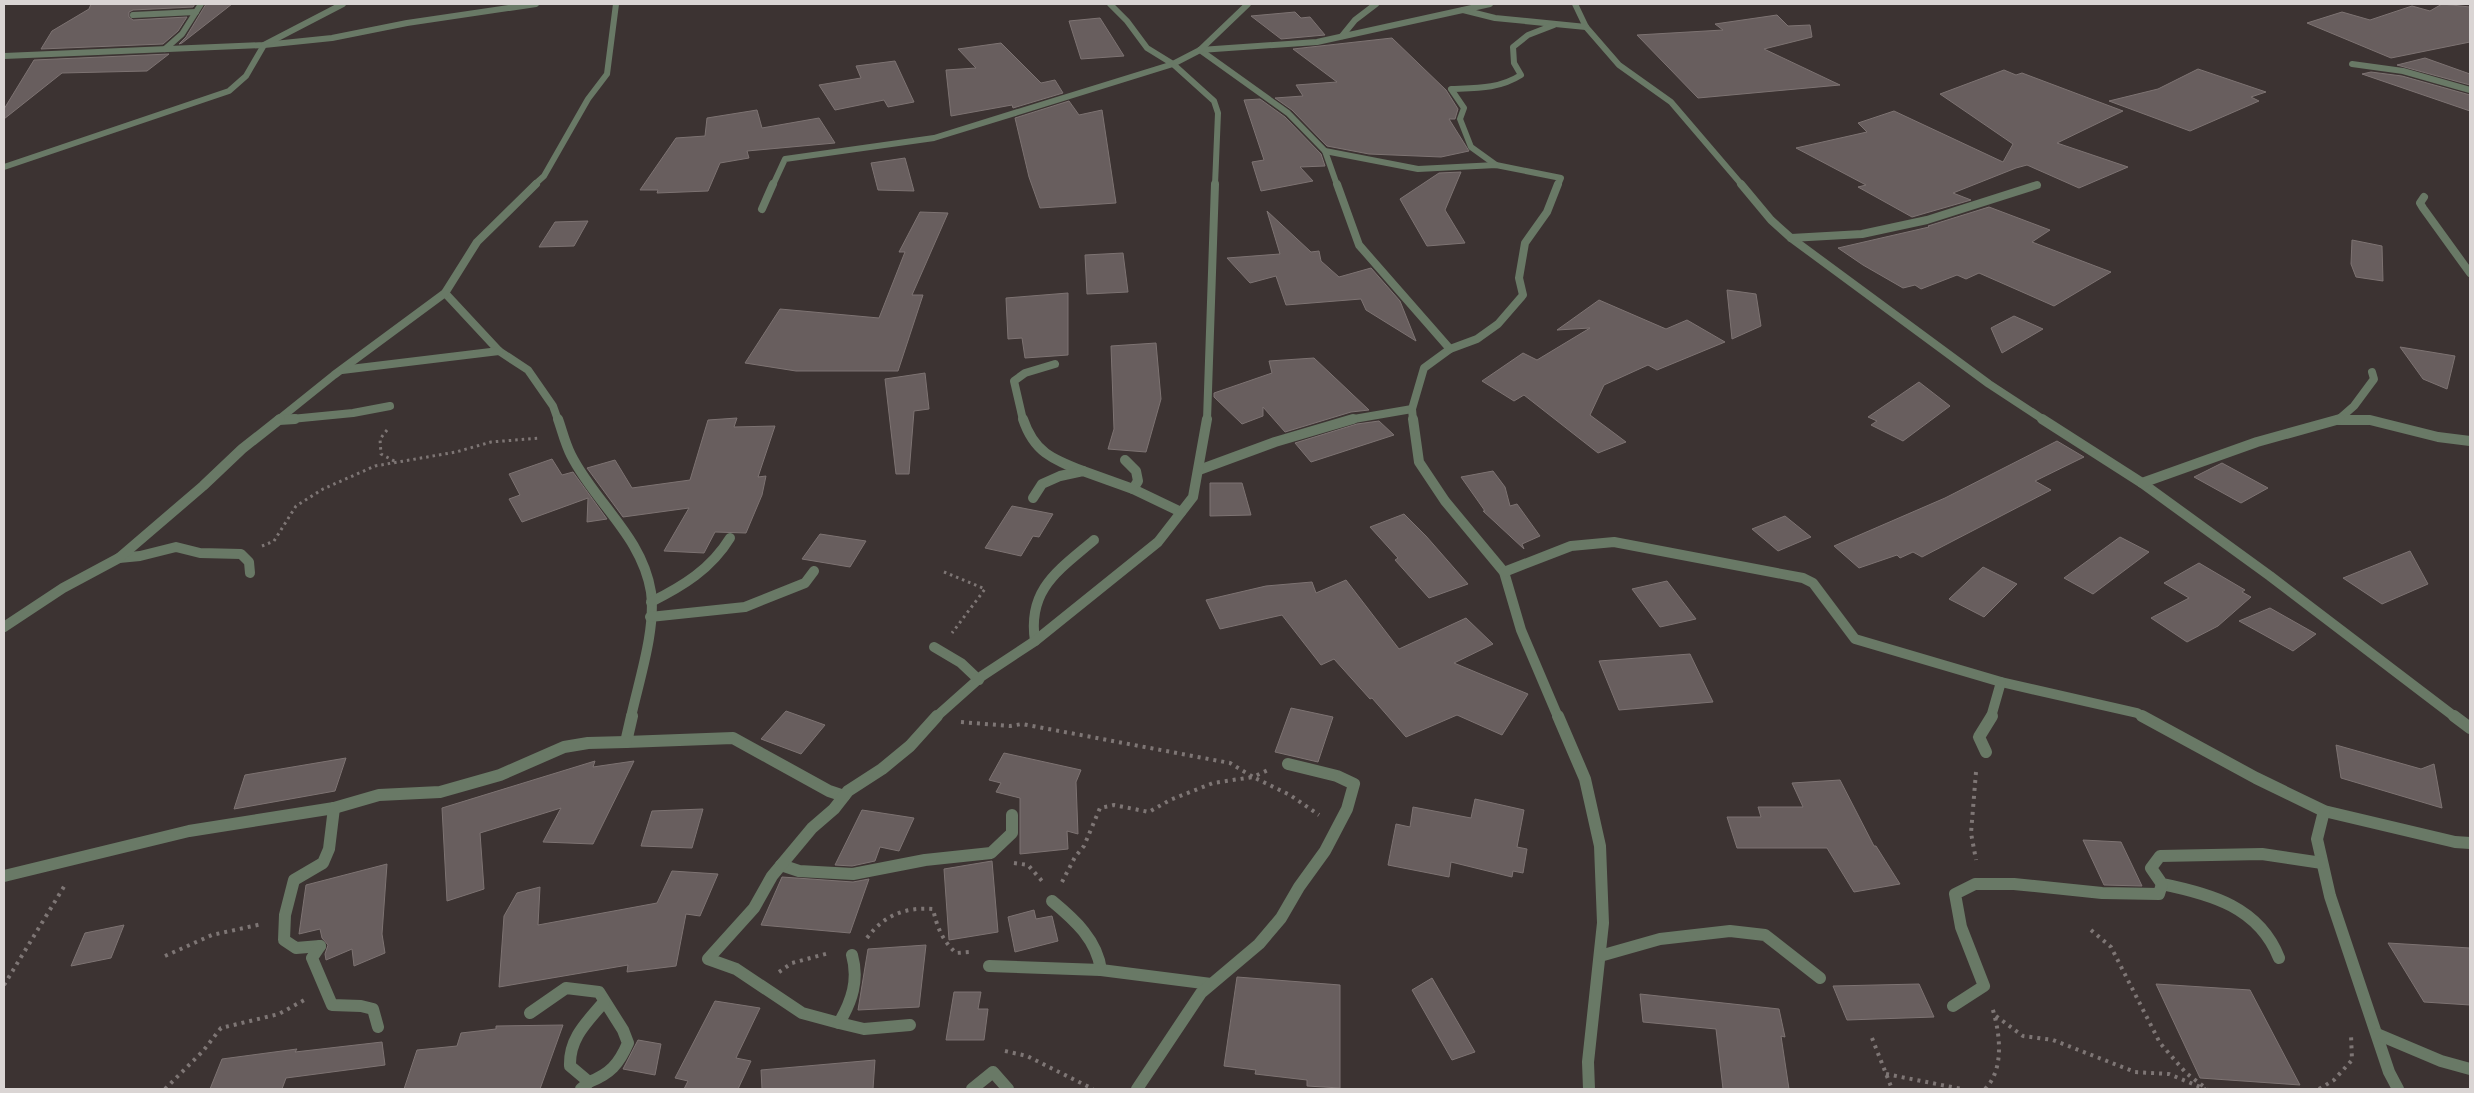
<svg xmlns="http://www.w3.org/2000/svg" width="2474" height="1093" viewBox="0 0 2474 1093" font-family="'Noto Serif',serif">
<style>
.building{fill:#685e5e;stroke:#7d7372}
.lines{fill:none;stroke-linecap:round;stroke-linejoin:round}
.path-far1{stroke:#7e7675;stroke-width:3;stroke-dasharray:2.5 4;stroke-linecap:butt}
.path{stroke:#7e7675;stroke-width:4;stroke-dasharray:3 5;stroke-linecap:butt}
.minor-far3{stroke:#697966;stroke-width:6}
.minor-far2{stroke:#697966;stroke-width:8}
.minor-far1{stroke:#697966;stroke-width:10}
.minor{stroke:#697966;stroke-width:12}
</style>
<rect width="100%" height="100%" fill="#3c3332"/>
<g class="building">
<path d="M91,4H195L193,7L133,10L129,12V17L133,20L187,17L178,31L163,44L41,49L52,31L89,9Z"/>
<path d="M206,4H232L182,43L179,44L186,37Z"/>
<path d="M2442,4L2470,7V42L2391,58L2307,23L2342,12L2370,20L2412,6L2430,11Z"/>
<path d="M1295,12L1301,18L1310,17L1325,35L1281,39L1251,16Z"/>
<path d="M1777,15L1788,26L1810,25L1812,37L1764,49L1840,85L1698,98L1637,35L1723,30L1715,24Z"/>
<path d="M1100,18L1124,56L1081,59L1069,21Z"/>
<path d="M1392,38L1446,90L1458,109L1455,119H1449L1469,151L1441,157L1369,154L1327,146L1292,110L1275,98L1303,96L1296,85L1337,82L1293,49Z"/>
<path d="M1001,43L1041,83L1055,80L1063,93L1013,108L1012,105L951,116L946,70L976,68L958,49Z"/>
<path d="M169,54L147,71L62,73L4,119V109L34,60Z"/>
<path d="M2425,58L2470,74V85L2397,65Z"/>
<path d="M895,61L914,102L888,107L884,100L835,110L819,85L861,78L856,66Z"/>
<path d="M2198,69L2266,92L2251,97L2259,101L2190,131L2109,101L2158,89Z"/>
<path d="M2004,70L2016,75L2022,73L2123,111L2057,143L2128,167L2079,188L2027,165L2016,168L1953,193L1971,200L1912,217L1858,187L1866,185L1796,148L1867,132L1858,123L1894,111L2003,162L2013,144L1940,94Z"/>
<path d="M2371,72L2402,76L2470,95V111L2362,74Z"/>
<path d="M1260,99L1285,117L1321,154L1325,166L1300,167L1313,181L1261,191L1252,162L1264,160L1244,100Z"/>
<path d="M1069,101L1079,115L1102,110L1116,203L1040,208L1029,177L1015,118Z"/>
<path d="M757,110L762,128L819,118L835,143L747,151L749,158L720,163L708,191L657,193L658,190H640L676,138L705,136L707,118Z"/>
<path d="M905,158L914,191L878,190L871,163Z"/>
<path d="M1461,172L1445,210L1465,243L1427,246L1400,199L1439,173Z"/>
<path d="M1989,207L2050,230L2032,242L2111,272L2054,306L1979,273L1966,279L1957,275L1921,289L1915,285L1903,288L1863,265L1838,248L1929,227L1928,226Z"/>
<path d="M1267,211L1311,252L1319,251L1321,261L1339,277L1371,268L1400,301L1416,341L1366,310L1361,299L1286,305L1276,276L1250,283L1227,258L1280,254Z"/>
<path d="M920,212L948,213L912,295H923L898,371H796L745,363L780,309L879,318L905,252H899Z"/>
<path d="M588,221L574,246L539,247L555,222Z"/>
<path d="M2352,240L2382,246L2383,281L2356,277L2351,264Z"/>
<path d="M1123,253L1128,292L1087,294L1085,255Z"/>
<path d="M1727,290L1756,294L1761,326L1732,339Z"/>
<path d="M1068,293V355L1025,358L1022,338L1008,339L1006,298Z"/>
<path d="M1599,300L1666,329L1687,320L1725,342L1657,370L1648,365L1604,385L1590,415L1626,442L1598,453L1524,395L1514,401L1482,381L1523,353L1537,360L1590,328L1557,330Z"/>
<path d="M2014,316L2043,329L2002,353L1991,328Z"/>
<path d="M1156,343L1161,399L1146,452L1108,449L1114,429L1111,346Z"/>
<path d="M2400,347L2455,356L2447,389L2423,379Z"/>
<path d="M1314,358L1369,410L1351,412L1285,432L1263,407V416L1242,424L1214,397V393L1272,373L1269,361Z"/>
<path d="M925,373L929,409L914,411L909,474H896L885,379Z"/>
<path d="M1919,382L1950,406L1903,441L1871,425L1877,421L1868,417Z"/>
<path d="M737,418L734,427L775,426L758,477L766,476L762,495L746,533L715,532L704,553L664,551L689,508L623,517L587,468L615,460L632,488L690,480L708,420Z"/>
<path d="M1379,421L1394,435L1311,462L1295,443L1357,424Z"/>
<path d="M2057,441L2084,457L2035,481L2051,490L1922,557L1913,552L1900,558L1897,555L1859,568L1834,546L1945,498Z"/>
<path d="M552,459L562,475L573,472L607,519L587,522L588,498L522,522L509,499L520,495L509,474Z"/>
<path d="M2222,463L2268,488L2241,503L2194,477Z"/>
<path d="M1493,471L1505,487L1510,506L1517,504L1540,536L1522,544L1524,549L1483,511H1485L1461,477Z"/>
<path d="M1210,483H1242L1251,515L1210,516Z"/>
<path d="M1012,506L1053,514L1039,537L1033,536L1021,556L985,548Z"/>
<path d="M1404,514L1426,536L1468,584L1429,598L1395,560L1398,558L1370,527Z"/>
<path d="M1785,516L1811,537L1778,551L1752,529Z"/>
<path d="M820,534L866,541L850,567L802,559Z"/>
<path d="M2120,537L2149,552L2093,594L2064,578Z"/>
<path d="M2410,551L2428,584L2382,604L2343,578Z"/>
<path d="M2199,563L2245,590L2242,592L2251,597L2218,626L2187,642L2151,618L2189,598L2164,583Z"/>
<path d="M1983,567L2017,584L1984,617L1949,599Z"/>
<path d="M1346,580L1399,649L1466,618L1493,644L1454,663L1528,694L1502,735L1457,715L1406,737L1372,698L1370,699L1334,659L1321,665L1282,615L1220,629L1206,600L1266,586L1312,582L1316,593Z"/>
<path d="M1667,581L1696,619L1660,627L1632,589Z"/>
<path d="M2270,608L2316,634L2293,651L2239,621Z"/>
<path d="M1690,654L1713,702L1619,710L1599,661Z"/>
<path d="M1291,708L1333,717L1318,762L1275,752Z"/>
<path d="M786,711L825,725L801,754L761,739Z"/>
<path d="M2336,745L2421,769L2434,764L2442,808L2341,778Z"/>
<path d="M1004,753L1081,770L1076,782L1078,834L1067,831L1068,849L1020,854V798L996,792L1001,783L989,780Z"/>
<path d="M346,758L335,791L234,809L245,775Z"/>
<path d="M595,761L593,767L634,761L593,844L543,842L561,808L480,833L484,889L447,901L442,808Z"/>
<path d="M1840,780L1874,846H1876L1900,884L1854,892L1827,848H1737L1727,817H1761L1758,807H1803L1792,783Z"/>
<path d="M1475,799L1524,810L1517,847L1527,849L1523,873L1513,871L1512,877L1451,862L1449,877L1388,865L1396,824L1410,827L1413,807L1471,818Z"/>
<path d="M703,809L692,848L641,846L652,811Z"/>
<path d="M862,810L914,818L899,851L880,847L875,861L852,866L835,865Z"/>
<path d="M2083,840L2121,842L2142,886L2104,885Z"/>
<path d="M992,861L998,932L949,940L944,869Z"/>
<path d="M387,864L382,934L385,953L354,966L352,949L326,960L325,954L328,945L322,938L320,929L299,934L306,885Z"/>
<path d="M672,871L718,874L700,916L686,914L676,966L627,972L628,965L499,987L504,916L517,893L540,887L538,925L657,903Z"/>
<path d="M782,877L853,882L869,879L850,933L761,925Z"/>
<path d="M1034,910L1036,919L1052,916L1058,941L1015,952L1008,917Z"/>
<path d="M124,925L111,958L71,966L85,933Z"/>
<path d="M2388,943L2470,948V1005L2424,1002Z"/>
<path d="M926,945L919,1007L858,1010L868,949Z"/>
<path d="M1237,977L1340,985V1088L1307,1086V1080L1255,1074L1256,1070L1224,1066Z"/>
<path d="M1432,978L1475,1052L1452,1060L1412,990Z"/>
<path d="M1919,984L1934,1017L1847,1020L1833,986Z"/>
<path d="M2156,984L2250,990L2300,1085L2200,1078Z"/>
<path d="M954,992H981L978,1009H988L984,1040H946Z"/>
<path d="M1640,994L1779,1009L1785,1037L1781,1036L1789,1089H1723L1716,1029L1643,1022Z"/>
<path d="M715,1001L760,1008L736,1058L751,1061L738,1089H684L688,1081L675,1078Z"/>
<path d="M563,1025L540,1089H404L417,1050L457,1046L461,1033L496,1029V1026Z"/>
<path d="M638,1040L661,1044L655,1075L623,1069Z"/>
<path d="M382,1042L385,1065L286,1078L282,1089H210L222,1059L297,1049L295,1052Z"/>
<path d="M875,1060L873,1089H762L761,1070Z"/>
</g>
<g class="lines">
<g class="path-far1">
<path d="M387,430L380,439L381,454L396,462"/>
<path d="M262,546L274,541L296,506L323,489L375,466L456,452L491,442L541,438"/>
<path d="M944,572L985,589L952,633"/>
</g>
<g class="path">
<path d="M961,722L1010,726L1022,724L1230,763L1253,777L1268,770"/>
<path d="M1976,772L1971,833L1976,860"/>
<path d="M1014,863L1028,865L1042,881"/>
<path d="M1062,882L1075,857L1084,846L1100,808L1114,805L1149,812L1170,800L1213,783L1253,777L1290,795L1319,815"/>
<path d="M2091,930L2111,947L2160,1043L2186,1073L2207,1089"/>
<path d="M867,938C884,915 905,907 933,909C937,927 942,940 956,953L970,952"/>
<path d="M165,956L212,935L262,924"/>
<path d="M779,972L792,963L829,953"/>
<path d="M4,985L65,885"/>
<path d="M1996,1016L2023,1036L2053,1040L2135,1072L2169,1074L2205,1089"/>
<path d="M1872,1038L1892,1089"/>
<path d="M1005,1051L1027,1056L1093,1089"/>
<path d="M1886,1074L1962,1089"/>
<path d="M165,1089L203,1051L221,1028L279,1014L306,999"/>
<path d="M1985,1089C2005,1069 2000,1032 1992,1007"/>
<path d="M2319,1089L2334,1080L2352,1060L2351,1035"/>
</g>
<g class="minor-far3">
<path d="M1110,4L1127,21L1147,48L1173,64L1214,101L1218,113L1215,185"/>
<path d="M1575,4L1586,27L1619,65L1671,102L1742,185"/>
<path d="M1463,10L1495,18L1586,27"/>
<path d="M133,15L196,12"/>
<path d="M1342,36L1355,20L1376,4"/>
<path d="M165,49L182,34L201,4"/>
<path d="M1200,50L1288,113L1325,151L1337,185"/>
<path d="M1200,50L1317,42L1490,4"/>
<path d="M4,56L264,45L332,38L407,23L536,4"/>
<path d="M2352,64L2403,71L2470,90"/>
<path d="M1325,151L1418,169L1496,165L1561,178L1558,185"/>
<path d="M1496,165L1471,147L1460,119L1464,108L1451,89C1476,88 1499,89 1521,75L1514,63L1513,47L1528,35L1554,25"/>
<path d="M4,167L229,91L246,76L264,45L343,4"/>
<path d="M534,185L544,176L588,99L607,74L616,4"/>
<path d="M773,185L785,159L934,138L1173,64L1200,50L1248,4"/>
</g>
<g class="minor-far2">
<path d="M1337,184L1359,245L1450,349"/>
<path d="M1741,184L1771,220L1791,238L1989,384L2044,420"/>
<path d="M2424,197L2420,203L2423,208L2470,273"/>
<path d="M762,209L773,184"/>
<path d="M1791,238L1862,234L1927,220L2037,185"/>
<path d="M445,293L499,351L528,370L553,406L558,420"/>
<path d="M342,370L499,351"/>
<path d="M278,420L334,375L445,293L477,242L536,184"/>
<path d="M281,420L353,413L390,406"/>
<path d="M1023,420L1014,381L1025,373L1055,364"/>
<path d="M1207,420L1215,184"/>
<path d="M1348,420L1412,409"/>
<path d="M1413,420L1412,409L1424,368L1450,349L1477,339L1498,324L1523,295L1519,278L1525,243L1547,212L1558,184"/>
<path d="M2338,420L2354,406L2374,379L2372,372"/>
</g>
<g class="minor-far1">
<path d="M558,419C562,430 565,443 571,455C595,503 642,536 651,592C656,630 639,680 631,717"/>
<path d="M1023,419C1034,452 1052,459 1083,471"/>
<path d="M1413,419L1419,462L1445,501L1504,572L1521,630L1558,717"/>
<path d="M2042,419L2142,483L2270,576L2455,717"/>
<path d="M279,420L295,419"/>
<path d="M2338,420H2370L2438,437L2470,441"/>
<path d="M1125,460L1136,471L1138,481L1133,489L1181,512"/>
<path d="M1199,470L1275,442L1353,419"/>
<path d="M2142,483L2257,442L2340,419"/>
<path d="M1033,498L1042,484L1060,476L1083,471L1133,489"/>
<path d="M119,558L140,556L176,547L200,553L241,554L249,562L250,573"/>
<path d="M1504,572L1571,546L1614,542L1803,578L1813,583L1855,639L2001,682L2137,713L2144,717"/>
<path d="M651,602C683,586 711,569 730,538"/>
<path d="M650,617L745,607L805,583L814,571"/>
<path d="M4,627L63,588L119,558L203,486L242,449L280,419"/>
<path d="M1035,641C1027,589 1059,570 1094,540"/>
<path d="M934,647L961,663L979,680"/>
<path d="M936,717L982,676L1035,641L1158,542L1193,497L1207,419"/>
<path d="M1991,717L2001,682"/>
</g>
<g class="minor">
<path d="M632,716L626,742L733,738L829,791L844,796"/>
<path d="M1558,716L1585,779L1600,846L1603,923L1588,1062L1589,1089"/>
<path d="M2142,716L2256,778L2324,811L2455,842L2470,843"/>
<path d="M2454,716L2470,728"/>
<path d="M1986,752L1979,737L1992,716"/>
<path d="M2324,811L2317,839L2330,896L2389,1072L2398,1089"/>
<path d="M781,865L799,871L853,874L925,860L991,853L1012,833V815"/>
<path d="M4,876L189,831L334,808L379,795L440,792L500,775L564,747L588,743L626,742"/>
<path d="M1052,901C1075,920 1097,940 1101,970"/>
<path d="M320,946L296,948L284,940L285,915L294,880L323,863L329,849L334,808"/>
<path d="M320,946L312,958L332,1005L361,1006L373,1009L378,1027"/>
<path d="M852,955C859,980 852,1001 839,1023L802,1013L736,969L708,959L754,908L772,876L812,828L834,809L848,791L882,769L910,746L937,716"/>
<path d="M1600,956L1660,939L1730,931L1765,935L1820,978"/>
<path d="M2279,958C2259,907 2211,894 2162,884L2151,868L2160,856L2262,854L2322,863"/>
<path d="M989,966L1101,970L1211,984"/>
<path d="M1953,1006L1984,986L1961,927L1955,894L1975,884H2014L2102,893L2159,894L2162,884"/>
<path d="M530,1013L566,988L599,992L623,1030L628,1043C619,1064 610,1074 589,1082"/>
<path d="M839,1023L864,1029L910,1025"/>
<path d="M2377,1034L2441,1061L2470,1069"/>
<path d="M581,1089L589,1082L570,1066C569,1038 587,1022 604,1002"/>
<path d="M972,1089L993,1072L1008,1089"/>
<path d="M1137,1089L1201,993L1259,944L1281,918L1299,887L1325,851L1347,809L1354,784L1337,776L1288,764"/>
</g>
</g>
<rect width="2474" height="1093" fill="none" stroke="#dad5d4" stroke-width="10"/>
</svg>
